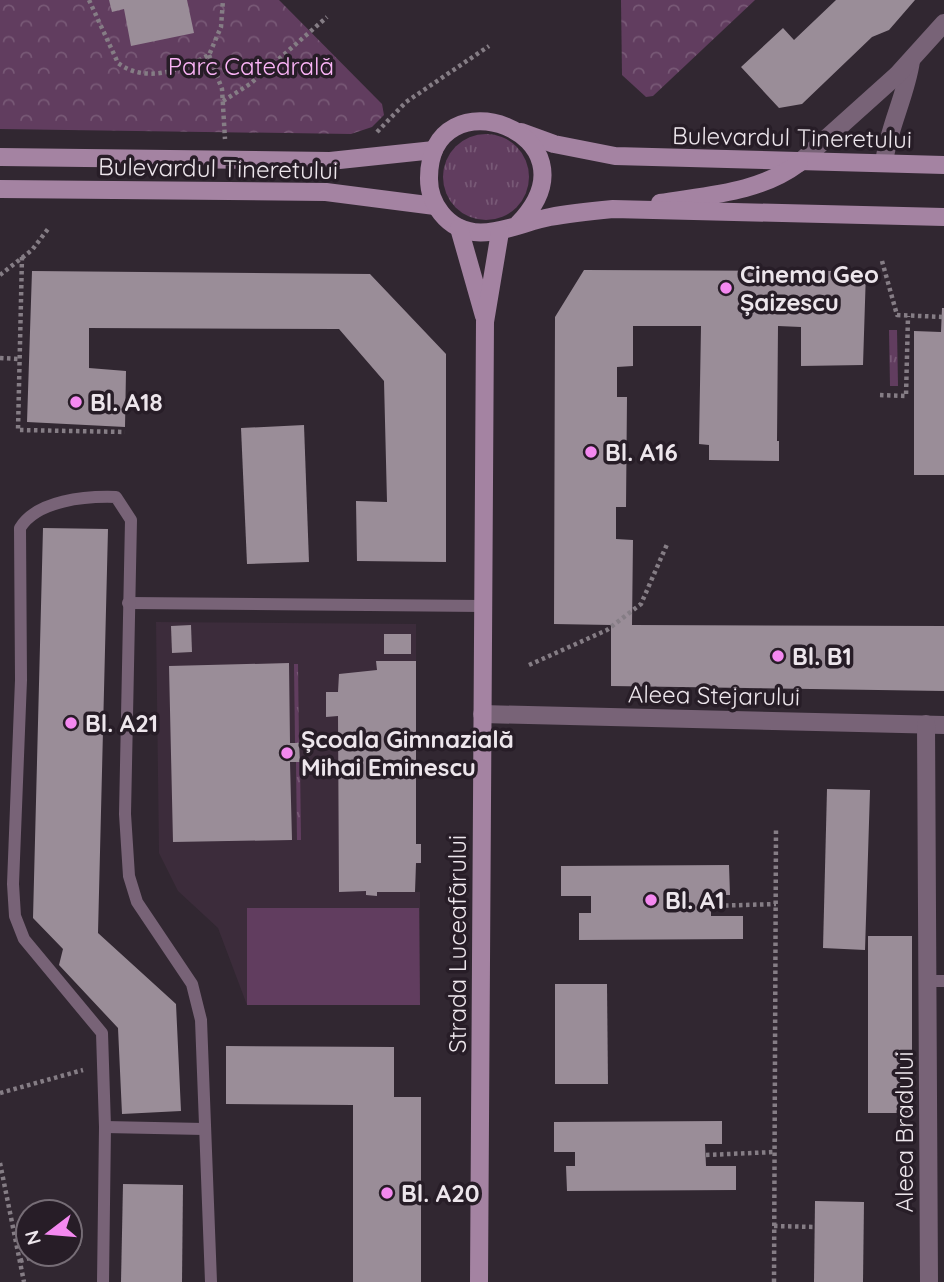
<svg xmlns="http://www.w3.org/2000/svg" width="944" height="1282" viewBox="0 0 944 1282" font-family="Quicksand,sans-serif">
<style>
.built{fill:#3c2c3b}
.grass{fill:url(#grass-tufts)}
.forest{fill:url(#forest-crowns)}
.pitch{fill:#613d5f}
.building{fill:#9a8d98}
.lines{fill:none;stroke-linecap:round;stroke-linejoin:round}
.path{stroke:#857d85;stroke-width:4.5;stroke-dasharray:3.5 3.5;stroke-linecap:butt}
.service{stroke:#786377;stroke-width:12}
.minor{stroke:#786377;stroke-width:18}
.tertiary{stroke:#786377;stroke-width:18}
.secondary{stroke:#a483a2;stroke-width:18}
.poi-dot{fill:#f489f0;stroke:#271d27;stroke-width:2.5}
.labels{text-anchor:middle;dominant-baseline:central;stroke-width:7;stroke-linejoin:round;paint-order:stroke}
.park-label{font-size:24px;fill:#fbb4f7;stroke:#271d27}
.street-label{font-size:24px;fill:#ede6ec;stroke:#271d27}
.poi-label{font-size:24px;font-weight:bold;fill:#ede6ec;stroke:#271d27;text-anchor:start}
</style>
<defs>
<pattern id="grass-tufts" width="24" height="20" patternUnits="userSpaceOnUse" patternTransform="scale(1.75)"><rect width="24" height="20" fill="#613d5f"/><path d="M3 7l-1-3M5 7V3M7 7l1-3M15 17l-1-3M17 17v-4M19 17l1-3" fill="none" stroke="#785976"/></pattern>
<pattern id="forest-crowns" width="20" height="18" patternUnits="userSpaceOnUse" patternTransform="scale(1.75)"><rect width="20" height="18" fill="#613d5f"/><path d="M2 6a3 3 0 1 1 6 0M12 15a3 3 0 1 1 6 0" fill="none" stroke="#785976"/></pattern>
</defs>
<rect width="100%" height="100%" fill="#312731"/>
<path class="built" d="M156,622L416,624V844H421V863L416,864L415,892H420V1005H247L218,928L178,891L159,853Z"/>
<g class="grass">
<circle cx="486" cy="177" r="43"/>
<path d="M889,330H897L898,386H890Z"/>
<path d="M294,664H298L299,743H295Z"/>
<path d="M296,762H300L301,840H297Z"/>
</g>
<g class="forest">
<path d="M0,0H279L382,104L384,115L372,127L351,134L0,129Z"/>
<path d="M621,0H755L653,96L646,97L622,75Z"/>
</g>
<path class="pitch" d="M247,908H419L420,1005H247Z"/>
<g class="building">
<path d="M109,0H187L194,33L131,46L124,9L112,12Z"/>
<path d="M836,0H915L889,30L872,37L802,104L779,108L741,67L783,28L794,40Z"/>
<path d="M584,270L866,271L863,365L801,366V327L778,326L777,441H779V461L709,460V445L699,444L701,326H633V366L617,367V397H627L626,507H616V539L633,540L632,625L944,626V691L611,686V625L554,624L555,317Z"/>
<path d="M32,271L370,274L446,354V562L357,561L356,501L387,502L384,381L339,329L89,328V368L126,371L125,427L27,422Z"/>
<path d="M942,308H944V475H914V331L941,332Z"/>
<path d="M304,425L309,562L247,564L241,428Z"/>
<path d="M43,528L108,529L98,933L176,1004L181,1111L122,1114L118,1028L59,965L63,949L33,918Z"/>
<path d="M191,625L192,652L172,653L171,626Z"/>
<rect x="384" y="634" width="27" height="20"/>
<path d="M376,661H416V844H421V863H416L415,892H377V896L366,895V891L339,892L338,716L326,717V692H338L339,674L377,670Z"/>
<path d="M289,663L290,743H299L300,762H290L292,840L173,842L169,666Z"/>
<path d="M827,789L870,790L865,950L823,948Z"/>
<path d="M729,865L730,895H711V916H743V939L579,940V913H591V896H561V866Z"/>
<rect x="868" y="936" width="44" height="177"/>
<path d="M555,984H607L608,1084H555Z"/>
<path d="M226,1046L394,1047V1097H421V1282H353V1105L226,1104Z"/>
<path d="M722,1121V1144H705L706,1166H736V1190L567,1191L566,1166H575V1152H554V1122Z"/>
<path d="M123,1184L183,1185L182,1282H121Z"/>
<path d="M815,1201L864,1202L863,1282H814Z"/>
</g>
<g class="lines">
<g class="path">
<path d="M89,0L118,63C146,84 181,70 209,55L221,27L223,0"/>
<path d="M209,55L222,89L225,139"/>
<path d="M223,101L250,84L327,17"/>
<path d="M377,132L406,102L489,46"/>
<path d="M22,257L18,430L125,432"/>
<path d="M882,261L897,315L944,317"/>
<path d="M0,275L32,250L48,229"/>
<path d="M0,358L19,359"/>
<path d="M880,395L906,396L908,316"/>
<path d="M529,665L607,630L641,604L668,542"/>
<path d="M711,906L776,904"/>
<path d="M0,1093L83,1070"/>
<path d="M706,1155L774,1152"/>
<path d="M0,1163L24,1282"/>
<path d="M774,1226L815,1227"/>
<path d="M70,1246L83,1243"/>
<path d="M20,1261L43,1254"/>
<path d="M774,1282L776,827"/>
</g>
<g class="service">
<path d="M128,603L483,606"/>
<path d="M927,981H944"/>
<path d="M105,1127L204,1129"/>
<path d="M103,1282L105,1127L102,1033L24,939L15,916L13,884L21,680L20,528C37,500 86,496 116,497L131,520L125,814L129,876L137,902L192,984L201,1020L211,1282"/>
</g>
<g class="minor">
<path d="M884,163C888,128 906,96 911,61"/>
<path d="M482,714L944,725"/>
<path d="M926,724L929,1282"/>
</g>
<path class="tertiary" d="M799,163L897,75L944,23"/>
<g class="secondary">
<path d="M521,132L554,144L615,156L944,165"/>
<path d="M0,157L330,161L434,150"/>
<path d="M0,189L326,192L435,206"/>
<path d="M660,203C708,195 759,193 799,163"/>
<path d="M518,224C606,133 428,70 429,179C429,192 434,204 441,213C470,250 514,224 550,217C571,213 592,211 613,209L944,217"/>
<path d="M459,228L484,316"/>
<path d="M479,1282L485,322L500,232"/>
</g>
</g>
<g class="poi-dot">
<circle cx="726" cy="288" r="7"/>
<circle cx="76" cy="402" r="7"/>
<circle cx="591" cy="452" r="7"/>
<circle cx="778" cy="656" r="7"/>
<circle cx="71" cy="723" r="7"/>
<circle cx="287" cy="753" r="7"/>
<circle cx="651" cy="900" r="7"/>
<circle cx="387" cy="1193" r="7"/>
</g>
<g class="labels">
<g class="park-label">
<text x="251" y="66">Parc Catedrală</text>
</g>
<g class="street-label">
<text transform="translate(792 137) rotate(1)">Bulevardul Tineretului</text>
<text transform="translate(218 168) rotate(1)">Bulevardul Tineretului</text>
<text transform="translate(714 695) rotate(1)">Aleea Stejarului</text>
<text transform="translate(457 944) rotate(-90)">Strada Luceafărului</text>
<text transform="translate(904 1132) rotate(-90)">Aleea Bradului</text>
</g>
<g class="poi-label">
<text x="740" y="274">Cinema Geo<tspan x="740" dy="28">Șaizescu</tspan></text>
<text x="90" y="402">Bl. A18</text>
<text x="605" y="452">Bl. A16</text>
<text x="792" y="656">Bl. B1</text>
<text x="85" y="723">Bl. A21</text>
<text x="301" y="739">Școala Gimnazială<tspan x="301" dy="28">Mihai Eminescu</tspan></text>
<text x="665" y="900">Bl. A1</text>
<text x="401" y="1193">Bl. A20</text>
</g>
</g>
<g transform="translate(49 1233) rotate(254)"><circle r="33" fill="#271d27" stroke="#766d76" stroke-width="2"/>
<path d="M0-5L12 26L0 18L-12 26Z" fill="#f489f0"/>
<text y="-10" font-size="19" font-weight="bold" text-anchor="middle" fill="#ede6ec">N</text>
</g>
</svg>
